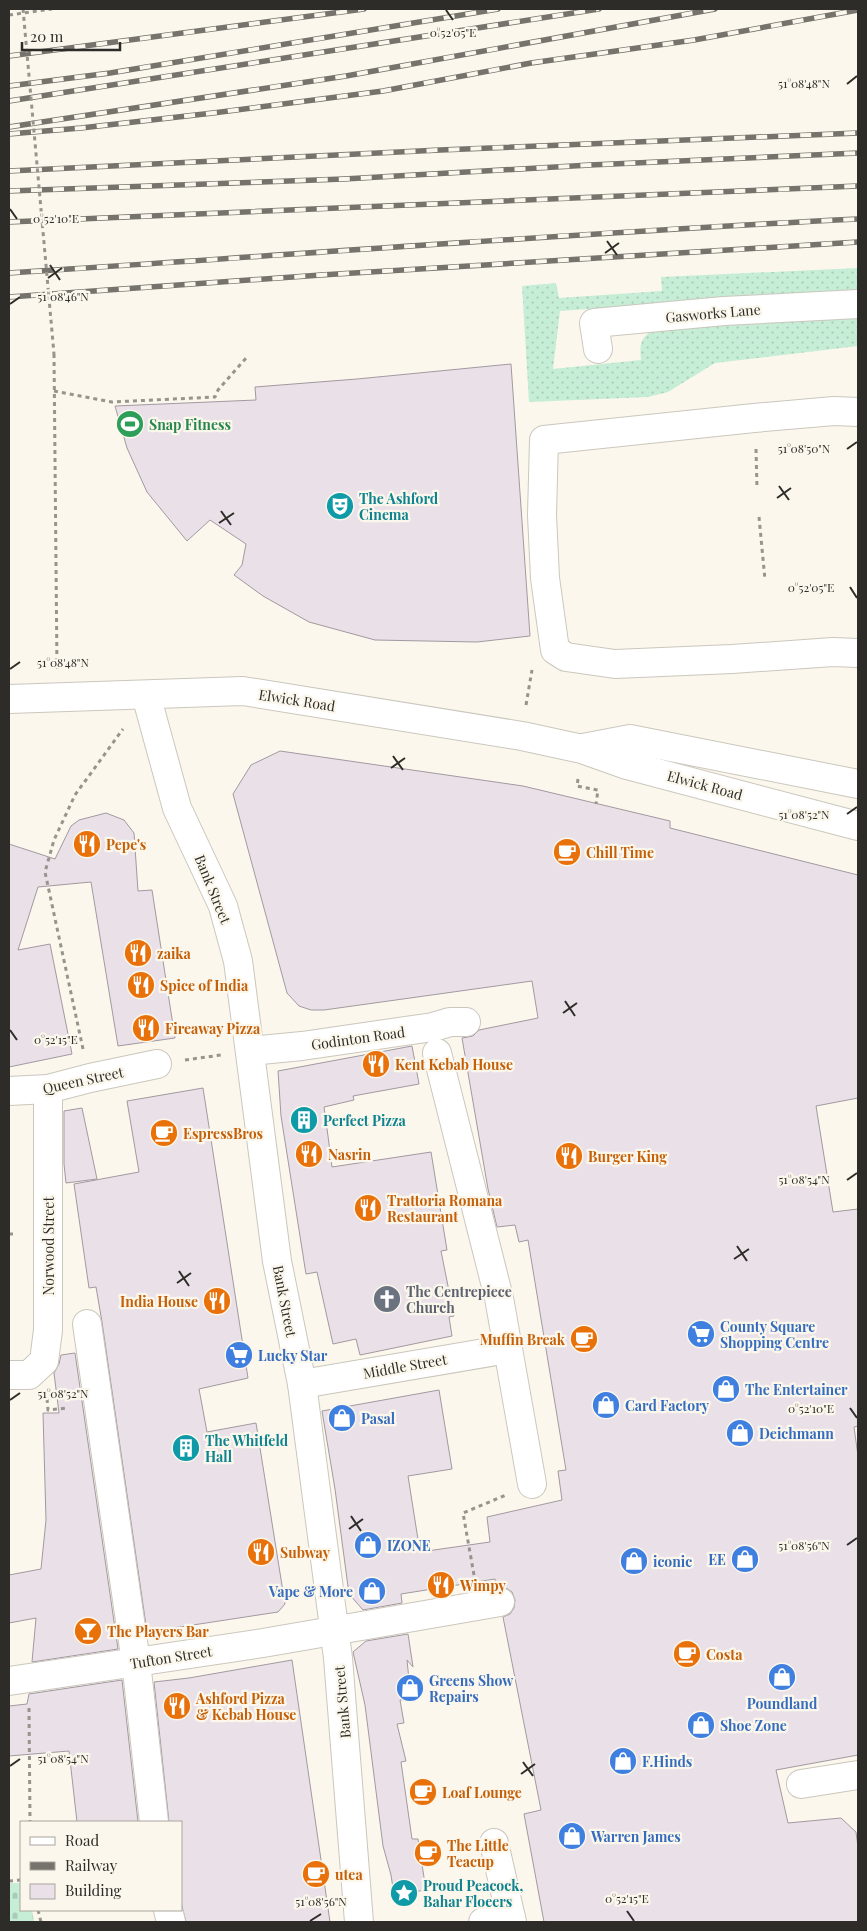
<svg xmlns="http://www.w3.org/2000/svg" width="867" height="1931" viewBox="0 0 867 1931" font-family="'Playfair Display',serif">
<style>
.grass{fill:url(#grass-dots)}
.cemetery{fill:url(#cemetery-stones)}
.building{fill:#eae0e8;stroke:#a299a1}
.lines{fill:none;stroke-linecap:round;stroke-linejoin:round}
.minor-casing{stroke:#cbc7bd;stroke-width:30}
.path{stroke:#96948c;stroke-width:3;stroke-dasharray:4 4;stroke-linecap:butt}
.minor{stroke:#fff;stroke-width:28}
.rail-casing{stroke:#75736c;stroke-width:5.5}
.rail{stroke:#fbf7ec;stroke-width:4;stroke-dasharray:11;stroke-linecap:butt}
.path-bridge{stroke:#96948c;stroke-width:3;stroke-dasharray:4 4;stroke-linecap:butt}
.ticks{fill:none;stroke:#2d2c28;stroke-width:2}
.labels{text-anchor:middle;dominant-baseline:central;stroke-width:4.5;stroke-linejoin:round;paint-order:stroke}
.street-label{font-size:14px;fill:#2d2c28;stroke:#fbf7ec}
.leisure-label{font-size:14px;font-weight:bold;fill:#27864d;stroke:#fbf7ec;text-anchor:start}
.culture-label{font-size:14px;font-weight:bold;fill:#0d838f;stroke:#fbf7ec;text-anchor:start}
.food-label{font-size:14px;font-weight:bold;fill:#c56008;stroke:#fbf7ec;text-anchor:start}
.worship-label{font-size:14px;font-weight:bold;fill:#5b616d;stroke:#fbf7ec;text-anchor:start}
.shop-label{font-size:14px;font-weight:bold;fill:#366cbe;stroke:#fbf7ec;text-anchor:start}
.ticks-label{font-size:12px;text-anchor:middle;fill:#2d2c28;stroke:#fbf7ec;stroke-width:4.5;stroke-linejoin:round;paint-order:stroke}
</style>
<defs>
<pattern id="grass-dots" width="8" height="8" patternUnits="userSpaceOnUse" patternTransform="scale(1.25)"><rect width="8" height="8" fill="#c6edd6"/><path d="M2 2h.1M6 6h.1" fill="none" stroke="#aacbb8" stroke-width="1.8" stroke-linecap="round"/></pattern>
<pattern id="cemetery-stones" width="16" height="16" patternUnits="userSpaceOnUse" patternTransform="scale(1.25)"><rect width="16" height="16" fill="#c6edd6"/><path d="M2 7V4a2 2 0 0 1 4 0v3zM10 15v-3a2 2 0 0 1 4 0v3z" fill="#aacbb8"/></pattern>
</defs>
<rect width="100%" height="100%" fill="#fbf7ec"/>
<path class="grass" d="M858,268V293L770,296L560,311L553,369L641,360C639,340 642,337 659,326L858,315V346L715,363L668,392L648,397L529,402L522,286L556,283L559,298L662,291L661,277Z"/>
<path class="cemetery" d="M9,1883H21V1910H32L34,1922H9Z"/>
<g class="building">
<path d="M511,364L530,636L477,642L375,640L309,622L263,596L234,575L242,565L246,544L210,520L187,541L147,492L127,448L115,406L256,400L255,387L357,379Z"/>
<path d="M280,751L523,786L670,821V828L858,875V1098L816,1106L833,1212L858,1209V1426L854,1427L858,1456V1755L776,1770L788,1823L841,1818L856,1832L858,1847V1922H544L524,1814L541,1810L503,1617L510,1614L514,1608L515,1600L512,1592L506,1588L497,1587L495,1579L401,1594L402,1603L363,1610L349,1594L335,1489L322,1411L439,1390L452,1469L408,1476L420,1552L490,1542L487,1517L562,1500L558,1471L566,1470L528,1240L519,1242L515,1225L497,1227L488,1189L462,1038L473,1036L479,1030L538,1018L532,981L324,1010H311L299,1006L287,993L233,794L251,765Z"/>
<path d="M106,813L124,820L134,833L138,891L152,890L175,1038L118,1046L91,882L38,887L18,950L50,944L72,1054L9,1067V844L55,859L71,826L79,820Z"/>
<path d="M412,1046L419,1084L353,1096L354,1100L324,1107L328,1136L332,1167L431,1152L447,1250L441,1251L454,1316L449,1317L452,1336L360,1355L356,1339L333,1344L317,1272L306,1274L281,1116L278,1071Z"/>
<path d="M203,1088L248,1378L199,1389L207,1432L256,1423L285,1604L278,1612L147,1632L102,1322L96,1287L89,1288L74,1184L139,1172L127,1101Z"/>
<path d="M82,1108L97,1179L66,1183L64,1164V1111Z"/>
<path d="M75,1353L118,1649L32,1662L36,1618L9,1623V1575L41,1569L46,1520L43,1413H59L54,1373L59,1364L61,1355Z"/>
<path d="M408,1634L413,1667L407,1660L411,1699L400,1700L404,1723L397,1724L406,1761L401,1762L412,1839H418L426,1890L394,1895L391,1875L383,1846L365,1705L353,1652L366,1641Z"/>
<path d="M292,1660L330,1922H186L181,1903V1822H169L154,1682L189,1678Z"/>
<path d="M122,1680L138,1822H77L69,1751L9,1756V1706L27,1704L29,1694Z"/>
</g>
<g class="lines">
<defs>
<g id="minor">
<path d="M598,349L594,323L724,311L858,304"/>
<path d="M858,412L834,411L754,418L544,440L542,515L545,578L555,650L566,657L615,664L732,659L833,652L858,653"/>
<path d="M146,695L177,808L223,906L238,961L277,1261L302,1384L338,1658L359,1922"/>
<path d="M9,699L243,691L522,736L582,749L627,765L858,826"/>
<path d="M583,748L630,739L858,784"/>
<path d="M250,1051L302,1046L433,1027L450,1022H466"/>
<path d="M437,1053L499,1298L532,1484"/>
<path d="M9,1091L48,1089L90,1078L157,1064"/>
<path d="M87,1324L136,1662L154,1822"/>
<path d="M9,1375H29L44,1361L48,1330V1089"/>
<path d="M302,1384L508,1349"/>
<path d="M9,1681L263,1643L500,1602"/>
<path d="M801,1784L858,1775"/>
<path d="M494,1843L512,1922"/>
<path d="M168,1910L171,1922"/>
<path d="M483,1922L511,1918"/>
</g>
</defs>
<use href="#minor" class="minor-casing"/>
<g class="path">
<path d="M9,15L52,9"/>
<path d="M54,354L57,669"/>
<path d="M54,391L112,402L215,397L218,390L247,357"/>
<path d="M756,449L757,488"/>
<path d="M759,517L765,580"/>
<path d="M526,705L532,670"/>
<path d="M578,779L577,786L598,790L596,804"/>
<path d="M83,1049L45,872L54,840L75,795L123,729"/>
<path d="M185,1060L221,1055"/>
<path d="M9,1234H17"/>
<path d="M47,1399L48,1410L68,1408"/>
<path d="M474,1575L463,1513L506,1495"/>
<path d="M29,1708L30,1822"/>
<path d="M9,1881L21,1880"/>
<path d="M38,1910L41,1922"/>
</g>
<use href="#minor" class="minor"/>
<defs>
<g id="rail">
<path d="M9,56L364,9"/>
<path d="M9,86L110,73L498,9"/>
<path d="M9,101L599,9"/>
<path d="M9,127L346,76L715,9"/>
<path d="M9,134L81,128L213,113L383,91L531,63L694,40L858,10"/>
<path d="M9,171L440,150L858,133"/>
<path d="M9,191L344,179L590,165L858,153"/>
<path d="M9,222L858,186"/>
<path d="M9,273C292,255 575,233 858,219"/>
<path d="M9,297L321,275L858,242"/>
</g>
</defs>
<use href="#rail" class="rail-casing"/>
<use href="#rail" class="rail"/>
<path class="path-bridge" d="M23,9L54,354"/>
</g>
<path class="ticks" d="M446,10L453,20M847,84L857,76M10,209L17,219M607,241L617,255M605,253L619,243M50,265L60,280M48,278L62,268M10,304L20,297M847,449L857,442M779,486L789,500M777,498L791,488M221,511L231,525M219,523L234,513M850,587L857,598M10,669L20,662M393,756L403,770M391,768L405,758M847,814L857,807M565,1001L575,1016M563,1013L577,1003M10,1030L17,1040M847,1180L857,1173M737,1246L747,1261M734,1259L749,1249M179,1271L189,1286M177,1283L191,1273M10,1400L20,1393M850,1408L857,1418M351,1516L361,1531M349,1529L363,1519M847,1545L857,1538M523,1762L533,1776M10,1766L20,1759M521,1774L535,1764M627,1911L634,1921M310,1921L321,1914"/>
<defs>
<symbol id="stadium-disc" viewBox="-11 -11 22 22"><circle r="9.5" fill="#2e9e5b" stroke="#fbf7ec"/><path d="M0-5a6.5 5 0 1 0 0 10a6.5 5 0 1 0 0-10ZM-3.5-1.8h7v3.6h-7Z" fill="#fff"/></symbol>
<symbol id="theatre-disc" viewBox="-11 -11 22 22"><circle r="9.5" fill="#0f9aa8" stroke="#fbf7ec"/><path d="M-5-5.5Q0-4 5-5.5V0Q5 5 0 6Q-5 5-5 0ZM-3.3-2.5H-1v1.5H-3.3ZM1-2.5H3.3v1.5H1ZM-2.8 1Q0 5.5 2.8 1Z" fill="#fff"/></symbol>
<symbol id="restaurant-disc" viewBox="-11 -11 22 22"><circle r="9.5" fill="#e8710a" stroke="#fbf7ec"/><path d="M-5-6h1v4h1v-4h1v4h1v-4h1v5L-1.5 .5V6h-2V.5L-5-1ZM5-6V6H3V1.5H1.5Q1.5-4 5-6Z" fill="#fff"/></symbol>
<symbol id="cafe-disc" viewBox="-11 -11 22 22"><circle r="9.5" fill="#e8710a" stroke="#fbf7ec"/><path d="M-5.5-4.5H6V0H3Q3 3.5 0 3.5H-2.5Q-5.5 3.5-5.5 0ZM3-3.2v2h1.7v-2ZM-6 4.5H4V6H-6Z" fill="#fff"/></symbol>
<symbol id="building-disc" viewBox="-11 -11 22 22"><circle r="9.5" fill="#0f9aa8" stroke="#fbf7ec"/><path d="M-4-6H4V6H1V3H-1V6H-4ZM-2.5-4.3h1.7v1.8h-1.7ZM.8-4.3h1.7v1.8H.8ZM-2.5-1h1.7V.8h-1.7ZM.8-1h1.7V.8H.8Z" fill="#fff"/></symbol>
<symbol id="church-disc" viewBox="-11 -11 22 22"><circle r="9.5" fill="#6b7280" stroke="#fbf7ec"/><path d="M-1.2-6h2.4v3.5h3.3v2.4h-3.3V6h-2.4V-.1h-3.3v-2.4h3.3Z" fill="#fff"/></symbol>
<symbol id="supermarket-disc" viewBox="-11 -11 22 22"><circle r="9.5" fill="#3f7fe0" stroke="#fbf7ec"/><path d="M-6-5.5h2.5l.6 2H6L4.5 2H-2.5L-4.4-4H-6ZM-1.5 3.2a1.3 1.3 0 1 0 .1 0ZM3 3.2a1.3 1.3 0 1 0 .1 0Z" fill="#fff"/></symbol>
<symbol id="shop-disc" viewBox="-11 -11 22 22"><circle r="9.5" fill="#3f7fe0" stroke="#fbf7ec"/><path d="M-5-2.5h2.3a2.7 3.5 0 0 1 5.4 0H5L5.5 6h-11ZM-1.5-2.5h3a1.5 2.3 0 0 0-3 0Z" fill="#fff"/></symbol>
<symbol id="bar-disc" viewBox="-11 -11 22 22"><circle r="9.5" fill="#e8710a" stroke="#fbf7ec"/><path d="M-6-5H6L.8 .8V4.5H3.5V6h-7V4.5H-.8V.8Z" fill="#fff"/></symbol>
<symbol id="sight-disc" viewBox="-11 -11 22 22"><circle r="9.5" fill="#0f9aa8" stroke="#fbf7ec"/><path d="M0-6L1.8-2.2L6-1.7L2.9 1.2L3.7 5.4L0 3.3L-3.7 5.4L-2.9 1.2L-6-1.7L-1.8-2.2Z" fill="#fff"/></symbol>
</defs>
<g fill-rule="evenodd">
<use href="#stadium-disc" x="114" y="408" width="32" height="32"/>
<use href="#theatre-disc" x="324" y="490" width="32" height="32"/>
<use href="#restaurant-disc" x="71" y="828" width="32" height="32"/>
<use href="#cafe-disc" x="551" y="836" width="32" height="32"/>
<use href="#restaurant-disc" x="122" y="937" width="32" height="32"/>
<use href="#restaurant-disc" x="125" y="969" width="32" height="32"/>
<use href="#restaurant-disc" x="130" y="1012" width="32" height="32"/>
<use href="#restaurant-disc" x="360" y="1048" width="32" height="32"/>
<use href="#building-disc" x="288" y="1104" width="32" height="32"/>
<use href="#cafe-disc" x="148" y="1117" width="32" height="32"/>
<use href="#restaurant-disc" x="293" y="1138" width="32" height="32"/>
<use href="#restaurant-disc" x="553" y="1140" width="32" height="32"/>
<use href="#restaurant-disc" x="352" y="1192" width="32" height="32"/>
<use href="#church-disc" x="371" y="1283" width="32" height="32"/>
<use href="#restaurant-disc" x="201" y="1285" width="32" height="32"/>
<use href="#supermarket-disc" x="685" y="1318" width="32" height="32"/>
<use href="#cafe-disc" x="568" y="1323" width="32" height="32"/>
<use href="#supermarket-disc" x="223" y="1339" width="32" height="32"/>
<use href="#shop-disc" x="710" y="1373" width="32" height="32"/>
<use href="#shop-disc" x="590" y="1389" width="32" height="32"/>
<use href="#shop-disc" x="326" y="1402" width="32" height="32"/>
<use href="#shop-disc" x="724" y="1417" width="32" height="32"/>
<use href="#building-disc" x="170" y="1432" width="32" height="32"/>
<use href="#shop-disc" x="352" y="1529" width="32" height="32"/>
<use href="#restaurant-disc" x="245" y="1536" width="32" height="32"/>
<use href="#shop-disc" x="729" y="1543" width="32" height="32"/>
<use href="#shop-disc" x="618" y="1545" width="32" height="32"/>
<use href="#restaurant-disc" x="425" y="1569" width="32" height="32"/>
<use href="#shop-disc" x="356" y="1575" width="32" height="32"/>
<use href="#bar-disc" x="72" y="1615" width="32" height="32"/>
<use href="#cafe-disc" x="671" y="1638" width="32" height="32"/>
<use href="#shop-disc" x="766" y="1661" width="32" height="32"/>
<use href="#shop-disc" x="394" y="1672" width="32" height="32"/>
<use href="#restaurant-disc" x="161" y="1690" width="32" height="32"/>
<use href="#shop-disc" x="685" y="1709" width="32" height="32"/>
<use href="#shop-disc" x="607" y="1745" width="32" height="32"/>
<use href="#cafe-disc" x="407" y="1776" width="32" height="32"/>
<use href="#shop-disc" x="556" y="1820" width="32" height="32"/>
<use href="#cafe-disc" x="412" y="1837" width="32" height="32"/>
<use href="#cafe-disc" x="300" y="1858" width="32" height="32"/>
<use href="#sight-disc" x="388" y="1877" width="32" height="32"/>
</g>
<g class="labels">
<g class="street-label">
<text transform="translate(713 313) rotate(-5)">Gasworks Lane</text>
<text transform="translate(297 700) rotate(9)">Elwick Road</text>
<text transform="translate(705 785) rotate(15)">Elwick Road</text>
<text transform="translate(213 889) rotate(68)">Bank Street</text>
<text transform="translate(358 1038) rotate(-8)">Godinton Road</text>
<text transform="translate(83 1080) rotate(-12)">Queen Street</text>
<text transform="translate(48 1246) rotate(-90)">Norwood Street</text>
<text transform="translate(285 1301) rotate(79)">Bank Street</text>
<text transform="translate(405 1366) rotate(-10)">Middle Street</text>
<text transform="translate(171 1657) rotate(-9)">Tufton Street</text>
<text transform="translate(342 1702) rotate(-95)">Bank Street</text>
</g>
<g class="leisure-label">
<text x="149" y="424">Snap Fitness</text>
</g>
<g class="culture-label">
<text x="359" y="498">The Ashford<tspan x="359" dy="16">Cinema</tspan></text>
<text x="323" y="1120">Perfect Pizza</text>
<text x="205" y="1440">The Whitfeld<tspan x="205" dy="16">Hall</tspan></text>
<text x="423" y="1885">Proud Peacock,<tspan x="423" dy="16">Bahar Floeers</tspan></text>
</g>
<g class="food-label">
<text x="106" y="844">Pepe's</text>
<text x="586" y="852">Chill Time</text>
<text x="157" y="953">zaika</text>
<text x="160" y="985">Spice of India</text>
<text x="165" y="1028">Fireaway Pizza</text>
<text x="395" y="1064">Kent Kebab House</text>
<text x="183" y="1133">EspressBros</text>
<text x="328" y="1154">Nasrin</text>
<text x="588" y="1156">Burger King</text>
<text x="387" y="1200">Trattoria Romana<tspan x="387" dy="16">Restaurant</tspan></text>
<text x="198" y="1301" text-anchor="end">India House</text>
<text x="565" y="1339" text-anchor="end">Muffin Break</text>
<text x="280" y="1552">Subway</text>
<text x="460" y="1585">Wimpy</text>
<text x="107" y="1631">The Players Bar</text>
<text x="706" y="1654">Costa</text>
<text x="196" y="1698">Ashford Pizza<tspan x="196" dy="16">&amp; Kebab House</tspan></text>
<text x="442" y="1792">Loaf Lounge</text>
<text x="447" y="1845">The Little<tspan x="447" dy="16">Teacup</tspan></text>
<text x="335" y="1874">utea</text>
</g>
<g class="worship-label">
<text x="406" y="1291">The Centrepiece<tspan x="406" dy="16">Church</tspan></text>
</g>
<g class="shop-label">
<text x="720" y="1326">County Square<tspan x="720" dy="16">Shopping Centre</tspan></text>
<text x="258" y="1355">Lucky Star</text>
<text x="745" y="1389">The Entertainer</text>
<text x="625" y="1405">Card Factory</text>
<text x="361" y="1418">Pasal</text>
<text x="759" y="1433">Deichmann</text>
<text x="387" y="1545">IZONE</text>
<text x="726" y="1559" text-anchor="end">EE</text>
<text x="653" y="1561">iconic</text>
<text x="353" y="1591" text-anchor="end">Vape &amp; More</text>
<text x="429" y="1680">Greens Show<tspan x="429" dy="16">Repairs</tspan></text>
<text x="782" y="1703" text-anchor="middle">Poundland</text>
<text x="720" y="1725">Shoe Zone</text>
<text x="642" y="1761">F.Hinds</text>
<text x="591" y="1836">Warren James</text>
</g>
</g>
<g class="ticks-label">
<text x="453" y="37">0°52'05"E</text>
<text x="804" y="88">51°08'48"N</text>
<text x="56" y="223">0°52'10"E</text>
<text x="63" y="301">51°08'46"N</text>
<text x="804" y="453">51°08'50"N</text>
<text x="811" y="592">0°52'05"E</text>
<text x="63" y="667">51°08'48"N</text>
<text x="804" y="819">51°08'52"N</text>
<text x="56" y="1044">0°52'15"E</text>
<text x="804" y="1184">51°08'54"N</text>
<text x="63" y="1398">51°08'52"N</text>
<text x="811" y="1413">0°52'10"E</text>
<text x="804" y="1550">51°08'56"N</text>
<text x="63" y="1763">51°08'54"N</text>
<text x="627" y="1903">0°52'15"E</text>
<text x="321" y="1906">51°08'56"N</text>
</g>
<rect width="867" height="1931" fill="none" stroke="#2d2c28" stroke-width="20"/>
<rect x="20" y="1821" width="162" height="90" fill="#fbf7ec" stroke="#a9a69e"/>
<rect x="30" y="1837" width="25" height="8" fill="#ffffff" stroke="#a9a69e"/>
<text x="65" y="1846" font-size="15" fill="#2d2c28">Road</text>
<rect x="30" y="1862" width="25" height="8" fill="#75736c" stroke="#a9a69e"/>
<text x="65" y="1871" font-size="15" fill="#2d2c28">Railway</text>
<rect x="30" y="1884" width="25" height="15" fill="#eae0e8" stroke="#a9a69e"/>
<text x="65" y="1896" font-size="15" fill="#2d2c28">Building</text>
<path d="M22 42v8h98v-8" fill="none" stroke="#2d2c28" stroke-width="2.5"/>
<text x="30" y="42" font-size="15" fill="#2d2c28" stroke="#fbf7ec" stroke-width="4" paint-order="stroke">20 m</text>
</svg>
